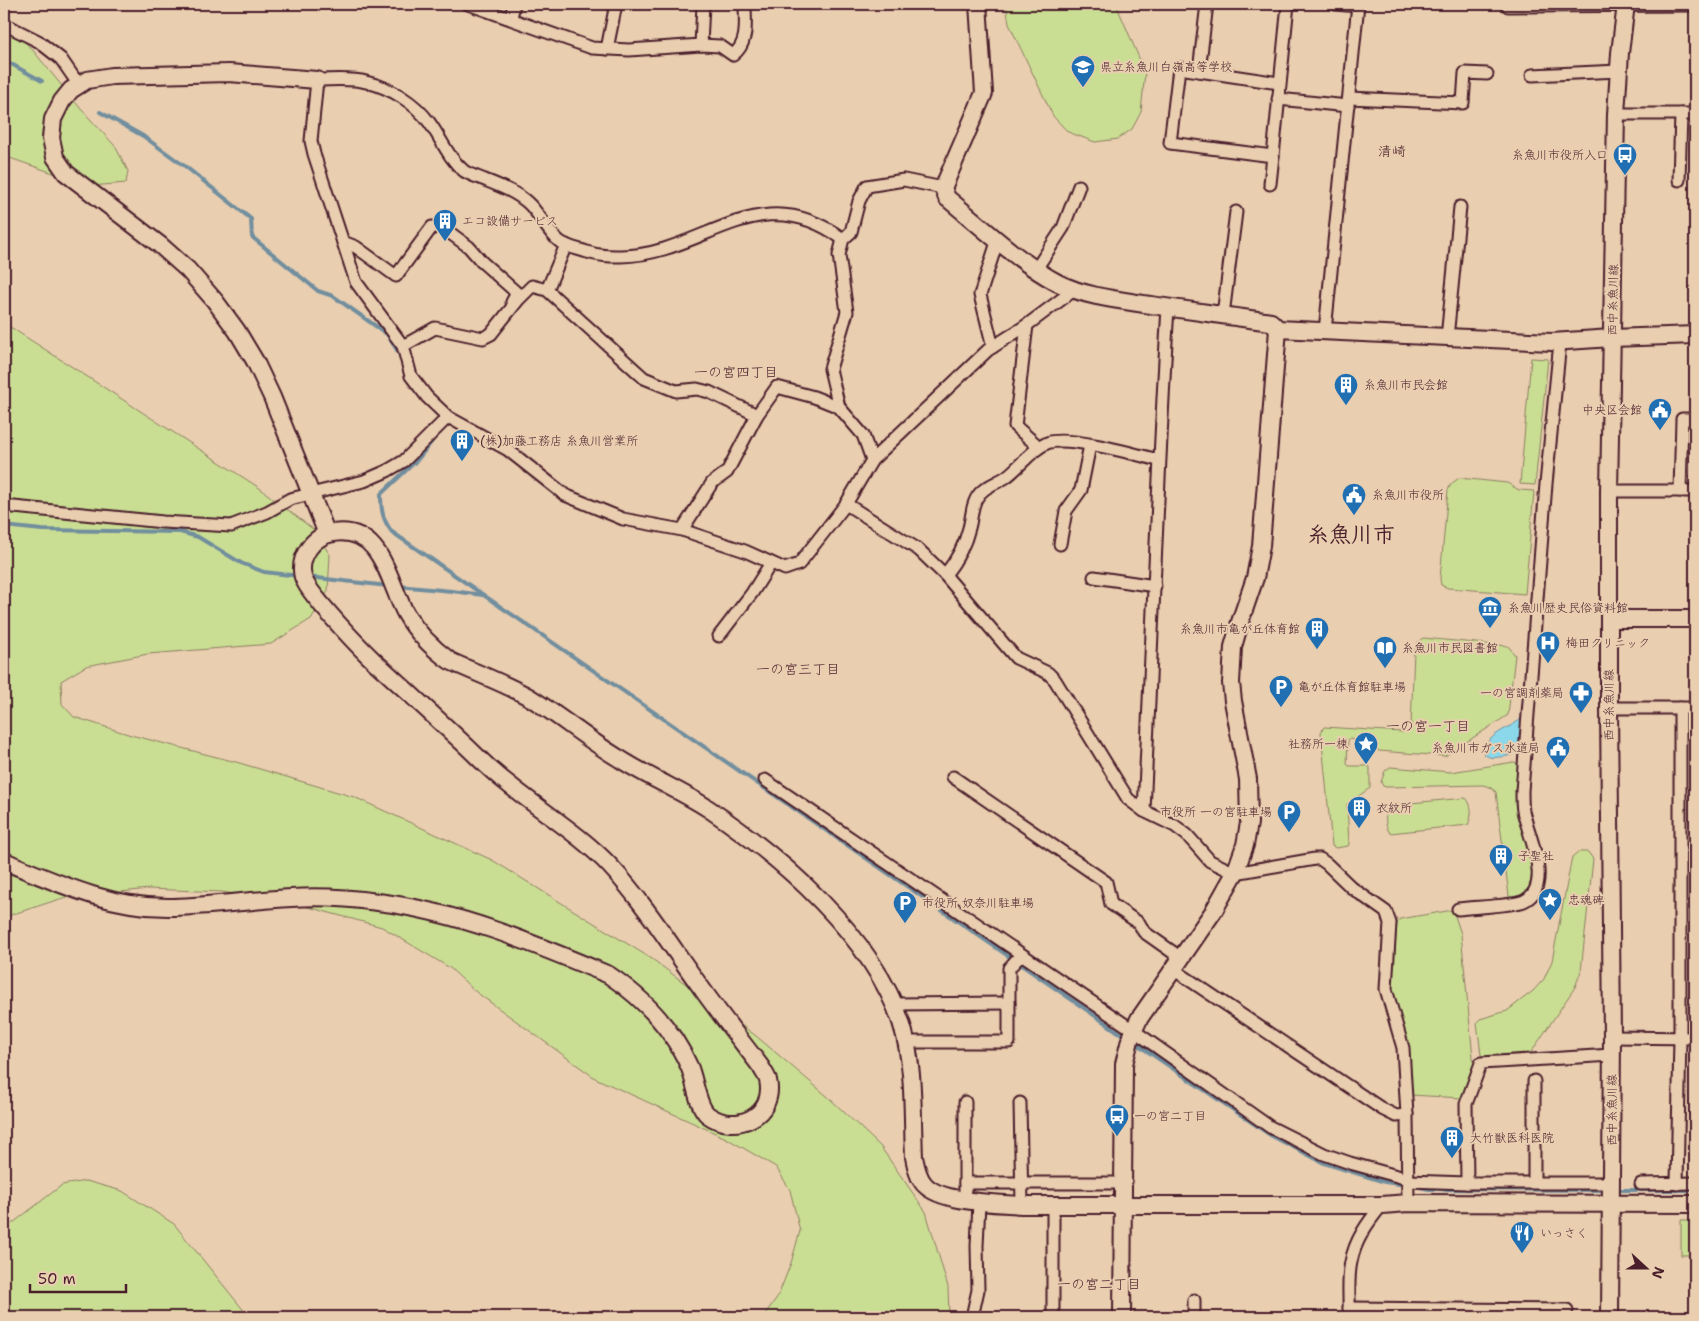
<svg xmlns="http://www.w3.org/2000/svg" width="1699" height="1321" viewBox="0 0 1699 1321" font-family="'Shantell Sans','Klee One',sans-serif">
<style>
.green{fill:#cade93;stroke:#8a7e5f}
.water{fill:#8bd8ea;stroke:#718e9e}
.lines{fill:none;stroke-linecap:round;stroke-linejoin:round}
.stream{stroke:#718e9e;stroke-width:4}
.street-casing{stroke:#4a1f2b;stroke-width:15}
.secondary-casing{stroke:#4a1f2b;stroke-width:20}
.street{stroke:#e9ceb0;stroke-width:11}
.secondary{stroke:#e9ceb0;stroke-width:16}
.labels{text-anchor:middle;dominant-baseline:central;stroke-width:4;stroke-linejoin:round;paint-order:stroke}
.poi-label{font-size:12px;fill:#4a1f2b;stroke:#e9ceb0;text-anchor:start}
.street-label{font-size:12px;fill:#4a1f2b;stroke:#e9ceb0}
.neighbourhood-label{font-size:14px;fill:#4a1f2b;stroke:#e9ceb0}
.town-label{font-size:22px;font-weight:bold;fill:#4a1f2b;stroke:#e9ceb0}
</style>
<rect width="100%" height="100%" fill="#e9ceb0"/>
<filter id="ink" filterUnits="userSpaceOnUse"><feTurbulence type="fractalNoise" baseFrequency=".02" numOctaves="2"/><feDisplacementMap in="SourceGraphic" scale="10" xChannelSelector="R" yChannelSelector="G"/><feConvolveMatrix kernelMatrix="1 2 1 2 8 2 1 2 1" color-interpolation-filters="sRGB"/></filter>
<g filter="url(#ink)">
<g class="green">
<path d="M1006,4H1116L1145,72L1141,112L1132,129L1118,139L1095,142L1068,132L1053,116L1009,24Z"/>
<path d="M4,22L31,48L80,108L115,146L128,171L126,183L91,186L4,156Z"/>
<path d="M4,323L258,487L314,530L330,555L328,591L311,619L271,644L148,654L86,666L61,681L62,704L74,717L131,735L236,762L354,797L492,860L652,959L756,1036L827,1096L880,1146L926,1212L948,1287L949,1317H763L778,1296L791,1263L800,1231L790,1190L776,1167L726,1138L595,1078L476,992L450,968L382,927L293,903L222,892L149,889L63,898L4,917Z"/>
<path d="M1531,358L1548,359L1535,485L1520,484Z"/>
<path d="M1459,478L1507,483L1519,490L1534,491L1525,594L1448,588L1441,585L1440,579L1448,490L1451,484Z"/>
<path d="M1423,638L1508,646L1515,655L1508,715L1445,756L1379,751L1368,741L1348,739L1347,764L1349,766H1369L1370,768V788L1347,804L1349,844L1348,846L1336,848L1332,846L1321,732L1324,727L1402,732L1408,731L1411,726L1414,651L1418,642Z"/>
<path d="M1514,762L1520,765L1533,865L1532,887L1523,896L1513,899L1509,896L1496,792L1490,787L1483,785L1386,787L1383,786L1381,782L1385,771L1390,767L1451,772Z"/>
<path d="M1466,798C1473,806 1472,816 1468,825L1390,833C1384,825 1385,815 1388,805Z"/>
<path d="M1578,852H1588L1593,859L1581,971L1575,987L1532,1051L1528,1054L1484,1057L1481,1055L1477,1022L1480,1019L1507,1011L1533,991L1544,979L1552,961L1572,857Z"/>
<path d="M1453,910L1461,934L1474,1068L1462,1098L1411,1095L1408,1044L1392,988L1397,923L1400,919Z"/>
<path d="M86,1181L122,1191L174,1224L249,1317H4V1230L62,1185Z"/>
<rect x="1681" y="1220" width="14" height="35"/>
</g>
<path class="water" d="M1521,719H1523C1521,739 1524,756 1499,757C1493,758 1489,758 1484,754C1484,735 1509,729 1521,719Z"/>
<g class="lines">
<g class="stream">
<path d="M4,60L42,81"/>
<path d="M100,112L143,136L186,167L251,219L252,237L318,291L333,296L387,334L400,355"/>
<path d="M402,362L407,376"/>
<path d="M434,437L433,440L418,459L381,494C381,509 382,519 392,532L1126,1037"/>
<path d="M4,526L42,530L180,532L198,537L241,563L264,572L299,576"/>
<path d="M308,577L388,586"/>
<path d="M398,586L452,591L483,595"/>
<path d="M1134,1042L1272,1136L1324,1163L1385,1182L1406,1185"/>
<path d="M1415,1186L1429,1189L1608,1190"/>
<path d="M1615,1190H1695"/>
</g>
<defs>
<g id="street">
<path d="M468,4L592,48L629,50L701,45L720,46L733,55C749,43 745,22 745,4"/>
<path d="M1335,4L1358,6"/>
<path d="M1508,4V6L1695,5"/>
<path d="M511,18L514,4"/>
<path d="M4,24L38,41L61,59L79,85"/>
<path d="M701,45L703,4"/>
<path d="M607,49L616,4"/>
<path d="M1199,71L1207,4"/>
<path d="M1532,75L1619,71"/>
<path d="M1349,98L1463,103L1465,73L1487,74"/>
<path d="M1278,99L1348,106"/>
<path d="M1616,114H1695"/>
<path d="M1273,156L1288,4"/>
<path d="M1679,180L1681,114"/>
<path d="M1270,184L1273,156L1170,143L1179,68L1279,83"/>
<path d="M843,239C758,176 704,255 621,256C609,256 599,256 587,252C578,249 566,247 559,241C547,231 540,214 528,203C516,192 500,186 485,180C478,177 470,175 464,171C448,158 441,138 429,122C414,102 391,88 366,82C352,78 333,80 317,80L311,141L314,154L356,282L403,346L411,376L427,397L448,417L508,450L565,495L623,519L682,530L745,551L785,569L799,564L846,504L872,460L988,350L1027,325L1074,290"/>
<path d="M343,242L356,247L396,276L432,227H442L469,247L482,262L517,293L512,302L513,305"/>
<path d="M1036,269L1063,228L1079,186"/>
<path d="M547,290L566,245"/>
<path d="M1223,315L1236,212"/>
<path d="M1027,325L1015,426L1039,447"/>
<path d="M1325,331L1358,4"/>
<path d="M1447,338L1460,207"/>
<path d="M403,346L435,328L483,338L491,334L518,300L532,286L547,290L644,378L676,391L697,389L709,392L757,415"/>
<path d="M993,347L980,295L998,239"/>
<path d="M872,460L863,435L839,407L830,369L847,312L839,255L843,239L851,232L859,201L867,186L904,180L943,188"/>
<path d="M1609,491H1695"/>
<path d="M1680,491L1682,419H1695"/>
<path d="M846,504L919,550L945,575L1016,658L1048,673L1055,680L1128,799L1144,811L1175,826L1187,835L1210,861L1235,873L1315,859H1320L1327,864L1352,888L1386,912L1390,923L1386,989L1403,1048L1407,1115L1408,1203"/>
<path d="M4,506L163,522L231,526L267,512L290,499L364,481L387,471L404,461L448,417"/>
<path d="M682,530L712,483L727,472L757,415L777,387L814,397L839,407"/>
<path d="M1060,544L1066,511L1081,490L1090,445"/>
<path d="M945,575C956,561 965,545 969,528C972,518 971,509 976,499C982,487 995,484 1006,477C1020,467 1031,450 1047,443C1067,435 1135,454 1158,460"/>
<path d="M1094,577L1155,586"/>
<path d="M719,636L752,593L771,563"/>
<path d="M1609,708H1695"/>
<path d="M953,777L1106,882L1111,904L1139,923L1144,932L1181,958"/>
<path d="M765,780L1133,1030L1270,1127L1324,1154L1350,1163L1408,1179"/>
<path d="M1144,811C1152,643 1158,475 1168,307"/>
<path d="M1458,909C1473,907 1513,906 1524,901C1554,887 1528,834 1523,811C1522,805 1522,798 1522,791L1546,484L1560,342"/>
<path d="M1173,969L1382,1109L1396,1116L1407,1115"/>
<path d="M894,1004L1009,1003"/>
<path d="M1612,1037L1695,1038"/>
<path d="M906,1042H1009V968L1021,955"/>
<path d="M1020,1103L1022,1205"/>
<path d="M1408,1181L1467,1183H1612"/>
<path d="M1534,1182V1081"/>
<path d="M965,1183H1122"/>
<path d="M1467,1183L1466,1104L1481,1063L1612,1055"/>
<path d="M1641,1184L1695,1183"/>
<path d="M1677,1184L1680,1038V708"/>
<path d="M965,1190V1102"/>
<path d="M1349,1308L1567,1310"/>
<path d="M972,1317L978,1290L977,1246L979,1202"/>
<path d="M1053,1317V1205"/>
<path d="M1194,1317V1300"/>
<path d="M1349,1317C1350,1300 1347,1280 1351,1262C1355,1240 1368,1222 1382,1205"/>
</g>
<g id="secondary">
<path d="M978,4L984,93L943,188L947,198C980,225 1021,264 1058,283C1086,297 1120,300 1151,305C1191,311 1231,316 1271,322L1278,329L1552,342L1612,338L1695,335"/>
<path d="M317,80L229,73L112,76L87,80L71,90L62,101L53,119L51,138L55,157L66,173L160,245L188,270L215,301L237,331L255,361L272,397L327,534"/>
<path d="M1609,619H1695"/>
<path d="M4,861C59,884 114,909 174,907C213,906 252,900 291,898C320,896 350,898 378,902C459,912 535,944 609,975C643,998 672,1028 689,1066C695,1079 697,1107 708,1115C735,1135 776,1116 768,1080C767,1076 763,1071 761,1067C742,1042 723,1018 705,993C674,951 647,906 611,867C581,835 541,811 507,783C491,771 477,756 463,743C433,715 404,688 374,661C355,643 338,624 321,604C315,596 306,587 303,577C298,557 313,536 333,533C382,525 388,582 406,614C417,633 432,648 450,661C476,673 504,683 529,697C560,716 588,740 620,759C648,777 680,790 709,809C782,858 872,936 901,1022C915,1065 912,1112 914,1157C916,1167 918,1178 925,1185C942,1203 998,1203 1022,1205H1382L1408,1203L1695,1204"/>
<path d="M1122,1317L1124,1064L1131,1036L1139,1019L1213,912L1235,873L1245,845L1249,823L1248,779L1233,701L1231,683L1233,647L1240,622L1255,578L1261,546L1278,329"/>
<path d="M1610,1317L1612,1037L1609,708V491L1616,114L1620,53L1626,4"/>
</g>
</defs>
<use href="#street" class="street-casing"/>
<use href="#secondary" class="secondary-casing"/>
<use href="#street" class="street"/>
<use href="#secondary" class="secondary"/>
</g>
</g>
<defs>
<symbol id="school-pin" viewBox="-11 -11 22 30"><path d="M0 17L-7.5 6A9.5 9.5 0 1 1 7.5 6Z" fill="#1f6fb2" stroke="#e9ceb0"/><path d="M0-5L7-2L0 1L-7-2ZM-4 1L0 2.5L4 1V4Q0 6-4 4Z" fill="#fff"/></symbol>
<symbol id="bus-pin" viewBox="-11 -11 22 30"><path d="M0 17L-7.5 6A9.5 9.5 0 1 1 7.5 6Z" fill="#1f6fb2" stroke="#e9ceb0"/><path d="M-5-6H5V4H4V6H2V4H-2V6H-4V4H-5ZM-3.5-4V0h7V-4ZM-3.5 1.2v1.5H-2V1.2ZM2 1.2v1.5H3.5V1.2Z" fill="#fff"/></symbol>
<symbol id="building-pin" viewBox="-11 -11 22 30"><path d="M0 17L-7.5 6A9.5 9.5 0 1 1 7.5 6Z" fill="#1f6fb2" stroke="#e9ceb0"/><path d="M-4-6H4V6H1V3H-1V6H-4ZM-2.5-4.3h1.7v1.8h-1.7ZM.8-4.3h1.7v1.8H.8ZM-2.5-1h1.7V.8h-1.7ZM.8-1h1.7V.8H.8Z" fill="#fff"/></symbol>
<symbol id="civic-pin" viewBox="-11 -11 22 30"><path d="M0 17L-7.5 6A9.5 9.5 0 1 1 7.5 6Z" fill="#1f6fb2" stroke="#e9ceb0"/><path d="M-.6-6.5H3V-4.5H.6V-3L4-1V1h2V6H-6V1h2V-1L-.6-3ZM-1.2 2.5V6h2.4V2.5Z" fill="#fff"/></symbol>
<symbol id="museum-pin" viewBox="-11 -11 22 30"><path d="M0 17L-7.5 6A9.5 9.5 0 1 1 7.5 6Z" fill="#1f6fb2" stroke="#e9ceb0"/><path d="M0-6L6-3V-2H-6V-3ZM-5-1h2V3h-2ZM-1-1h2V3h-2ZM3-1h2V3H3ZM-6 4H6V6H-6Z" fill="#fff"/></symbol>
<symbol id="hospital-pin" viewBox="-11 -11 22 30"><path d="M0 17L-7.5 6A9.5 9.5 0 1 1 7.5 6Z" fill="#1f6fb2" stroke="#e9ceb0"/><path d="M-5-5h3v3.5h4V-5h3V5h-3V1.5h-4V5h-3Z" fill="#fff"/></symbol>
<symbol id="library-pin" viewBox="-11 -11 22 30"><path d="M0 17L-7.5 6A9.5 9.5 0 1 1 7.5 6Z" fill="#1f6fb2" stroke="#e9ceb0"/><path d="M-6-4Q-3-5.5-.7-3.5V5Q-3 3-6 4ZM6-4Q3-5.5 .7-3.5V5Q3 3 6 4Z" fill="#fff"/></symbol>
<symbol id="parking-pin" viewBox="-11 -11 22 30"><path d="M0 17L-7.5 6A9.5 9.5 0 1 1 7.5 6Z" fill="#1f6fb2" stroke="#e9ceb0"/><path d="M-3.5-5.5H1a3.5 3.5 0 0 1 0 7H-1V5.5H-3.5ZM-1-3.4V-.6H.8a1.4 1.4 0 0 0 0-2.8Z" fill="#fff"/></symbol>
<symbol id="pharmacy-pin" viewBox="-11 -11 22 30"><path d="M0 17L-7.5 6A9.5 9.5 0 1 1 7.5 6Z" fill="#1f6fb2" stroke="#e9ceb0"/><path d="M-2-6h4v4h4v4h-4v4h-4v-4h-4v-4h4Z" fill="#fff"/></symbol>
<symbol id="sight-pin" viewBox="-11 -11 22 30"><path d="M0 17L-7.5 6A9.5 9.5 0 1 1 7.5 6Z" fill="#1f6fb2" stroke="#e9ceb0"/><path d="M0-6L1.8-2.2L6-1.7L2.9 1.2L3.7 5.4L0 3.3L-3.7 5.4L-2.9 1.2L-6-1.7L-1.8-2.2Z" fill="#fff"/></symbol>
<symbol id="restaurant-pin" viewBox="-11 -11 22 30"><path d="M0 17L-7.5 6A9.5 9.5 0 1 1 7.5 6Z" fill="#1f6fb2" stroke="#e9ceb0"/><path d="M-5-6h1v4h1v-4h1v4h1v-4h1v5L-1.5 .5V6h-2V.5L-5-1ZM5-6V6H3V1.5H1.5Q1.5-4 5-6Z" fill="#fff"/></symbol>
</defs>
<g fill-rule="evenodd">
<use href="#school-pin" x="1069" y="53" width="28" height="38"/>
<use href="#bus-pin" x="1611" y="141" width="28" height="38"/>
<use href="#building-pin" x="431" y="207" width="28" height="38"/>
<use href="#building-pin" x="1332" y="371" width="28" height="38"/>
<use href="#civic-pin" x="1646" y="396" width="28" height="38"/>
<use href="#building-pin" x="448" y="427" width="28" height="38"/>
<use href="#civic-pin" x="1340" y="481" width="28" height="38"/>
<use href="#museum-pin" x="1476" y="594" width="28" height="38"/>
<use href="#building-pin" x="1303" y="615" width="28" height="38"/>
<use href="#hospital-pin" x="1534" y="629" width="28" height="38"/>
<use href="#library-pin" x="1371" y="634" width="28" height="38"/>
<use href="#parking-pin" x="1267" y="673" width="28" height="38"/>
<use href="#pharmacy-pin" x="1567" y="679" width="28" height="38"/>
<use href="#sight-pin" x="1352" y="730" width="28" height="38"/>
<use href="#civic-pin" x="1544" y="734" width="28" height="38"/>
<use href="#building-pin" x="1345" y="794" width="28" height="38"/>
<use href="#parking-pin" x="1275" y="798" width="28" height="38"/>
<use href="#building-pin" x="1487" y="842" width="28" height="38"/>
<use href="#sight-pin" x="1536" y="886" width="28" height="38"/>
<use href="#parking-pin" x="891" y="889" width="28" height="38"/>
<use href="#bus-pin" x="1103" y="1102" width="28" height="38"/>
<use href="#building-pin" x="1438" y="1124" width="28" height="38"/>
<use href="#restaurant-pin" x="1508" y="1219" width="28" height="38"/>
</g>
<g class="labels">
<g class="poi-label">
<text x="1100" y="67">県立糸魚川白嶺高等学校</text>
<text x="1608" y="155" text-anchor="end">糸魚川市役所入口</text>
<text x="462" y="221">エコ設備サービス</text>
<text x="1364" y="385">糸魚川市民会館</text>
<text x="1642" y="410" text-anchor="end">中央区会館</text>
<text x="480" y="441">(株)加藤工務店 糸魚川営業所</text>
<text x="1372" y="495">糸魚川市役所</text>
<text x="1508" y="608">糸魚川歴史民俗資料館</text>
<text x="1300" y="629" text-anchor="end">糸魚川市亀が丘体育館</text>
<text x="1566" y="643">梅田クリニック</text>
<text x="1402" y="648">糸魚川市民図書館</text>
<text x="1298" y="687">亀が丘体育館駐車場</text>
<text x="1564" y="693" text-anchor="end">一の宮調剤薬局</text>
<text x="1348" y="744" text-anchor="end">社務所一棟</text>
<text x="1540" y="748" text-anchor="end">糸魚川市ガス水道局</text>
<text x="1376" y="808">衣紋所</text>
<text x="1272" y="812" text-anchor="end">市役所 一の宮駐車場</text>
<text x="1518" y="856">子聖社</text>
<text x="1568" y="900">忠魂碑</text>
<text x="922" y="903">市役所 奴奈川駐車場</text>
<text x="1134" y="1116">一の宮二丁目</text>
<text x="1470" y="1138">大竹獣医科医院</text>
<text x="1540" y="1233">いっさく</text>
</g>
<g class="street-label">
<text transform="translate(1613 300) rotate(-89)">西中糸魚川線</text>
<text transform="translate(1609 705) rotate(-90)">西中糸魚川線</text>
<text transform="translate(1612 1110) rotate(-90)">西中糸魚川線</text>
</g>
<g class="neighbourhood-label">
<text x="1392" y="151">清崎</text>
<text x="736" y="372">一の宮四丁目</text>
<text x="798" y="669">一の宮三丁目</text>
<text x="1428" y="726">一の宮一丁目</text>
<text x="1099" y="1284">一の宮二丁目</text>
</g>
<g class="town-label">
<text x="1351" y="534">糸魚川市</text>
</g>
</g>
<rect width="1699" height="1321" fill="none" stroke="#e9ceb0" stroke-width="20"/>
<rect x="10" y="10" width="1679" height="1301" fill="none" stroke="#4a1f2b" stroke-width="2" filter="url(#ink)"/>
<g transform="translate(1646 1268) rotate(111)" stroke="#e9ceb0" stroke-width="4" paint-order="stroke">
<path d="M0-4L9 19L0 12L-9 19Z" fill="#4a1f2b"/>
<text y="-8" font-size="14" font-weight="bold" text-anchor="middle" fill="#4a1f2b">N</text>
</g>
<path d="M30 1284v8h96v-8" fill="none" stroke="#4a1f2b" stroke-width="2.5"/>
<text x="38" y="1284" font-size="15" fill="#4a1f2b" stroke="#e9ceb0" stroke-width="4" paint-order="stroke">50 m</text>
</svg>
